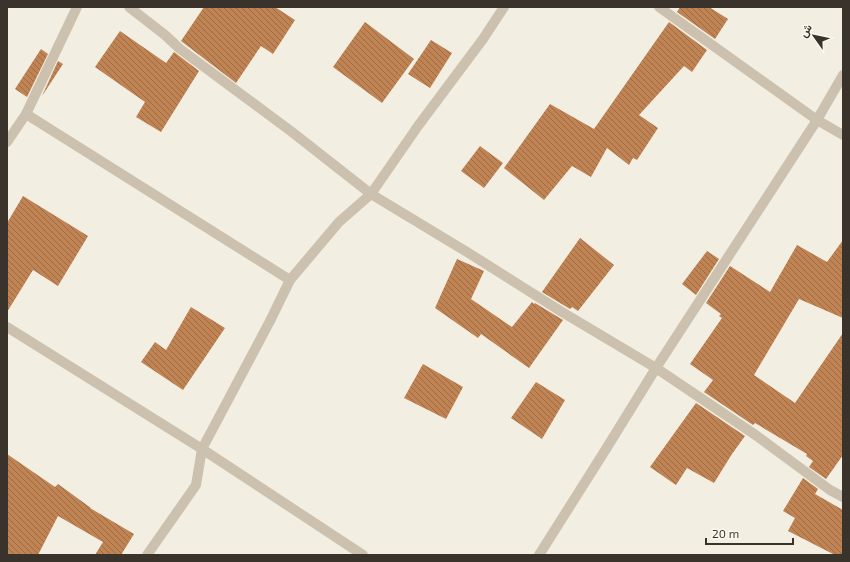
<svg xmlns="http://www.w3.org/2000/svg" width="850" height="562" viewBox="0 0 850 562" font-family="'Exo 2',Vazirmatn,sans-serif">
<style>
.building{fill:url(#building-back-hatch)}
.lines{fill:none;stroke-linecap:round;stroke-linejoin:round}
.minor{stroke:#cbc1ae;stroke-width:10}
</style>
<defs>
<pattern id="building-back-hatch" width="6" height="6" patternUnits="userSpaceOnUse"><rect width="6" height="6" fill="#c08353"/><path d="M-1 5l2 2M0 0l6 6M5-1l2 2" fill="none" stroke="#9d6c45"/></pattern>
</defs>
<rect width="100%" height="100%" fill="#f3eee2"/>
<g class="building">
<path d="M204,7H275L295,20L273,54L261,46L236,83L181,41Z"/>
<path d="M680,7H709L728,19L715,39L677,12Z"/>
<path d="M365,22L414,59L382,103L333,67Z"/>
<path d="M669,22L707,50L692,72L684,66L639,115L658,128L637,160L633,158L629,165L607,148L591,177L572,166L544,200L504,168L550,104L594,129Z"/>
<path d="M120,31L166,63L174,52L199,71L161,132L136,117L145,102L95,67Z"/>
<path d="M431,40L452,53L430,88L408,74Z"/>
<path d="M41,49L48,54L27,97L15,89Z"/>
<path d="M58,61L63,64L42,96Z"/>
<path d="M480,146L503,163L484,188L461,171Z"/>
<path d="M23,196L88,236L58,286L33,270L7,312V223Z"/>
<path d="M580,238L614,265L578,311L572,307L570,309L542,292Z"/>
<path d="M843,240V318L799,299L754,375L795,403L843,333V455L826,479L809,467L813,461L806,456L807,454L755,423L753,425L704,392L713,380L690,364L722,318L719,316L721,314L706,303L730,266L770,292L797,245L827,262Z"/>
<path d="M707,251L719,259L696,295L682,284Z"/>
<path d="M457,259L484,271L471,299L512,327L532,302L534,304L535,303L563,320L529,368L481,334L478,338L435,308Z"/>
<path d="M191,307L225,328L183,390L141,362L155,342L166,350Z"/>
<path d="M423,364L463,387L446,419L404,398Z"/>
<path d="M536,382L565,400L542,439L511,418Z"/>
<path d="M696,403L745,436L732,454L714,483L687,468L676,485L650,467Z"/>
<path d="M7,454L55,487L58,484L91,508H90L134,534L121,555H95L103,542L58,516L38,555H7Z"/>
<path d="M803,478L818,489L815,494L843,510V555H835L788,531L795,518L783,511Z"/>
</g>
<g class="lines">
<g class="minor">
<path d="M129,7L165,35L180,49L292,132L371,194L467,252L562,312L656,368L757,436L830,490L843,497"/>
<path d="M659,7L817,120L843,135"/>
<path d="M26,114L290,280"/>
<path d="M7,142L26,114L77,7"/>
<path d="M7,327L202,449L363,555"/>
<path d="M147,555L196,485L202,449L270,321L290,280L339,222L371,194L418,126L483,39L504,7"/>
<path d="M539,555L606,449L656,368L817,120L843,75"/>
</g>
</g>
<rect width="850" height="562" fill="none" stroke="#3a332c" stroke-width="16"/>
<g transform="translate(814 36) rotate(303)" stroke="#faf7ef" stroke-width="3" paint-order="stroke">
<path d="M0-3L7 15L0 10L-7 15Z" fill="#3a332c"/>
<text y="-6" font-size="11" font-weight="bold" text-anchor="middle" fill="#3a332c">ش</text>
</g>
<path d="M706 538v6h87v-6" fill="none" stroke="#3a332c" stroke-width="2"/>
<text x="712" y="538" font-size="12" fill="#3a332c" stroke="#faf7ef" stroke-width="3" paint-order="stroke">20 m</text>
</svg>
